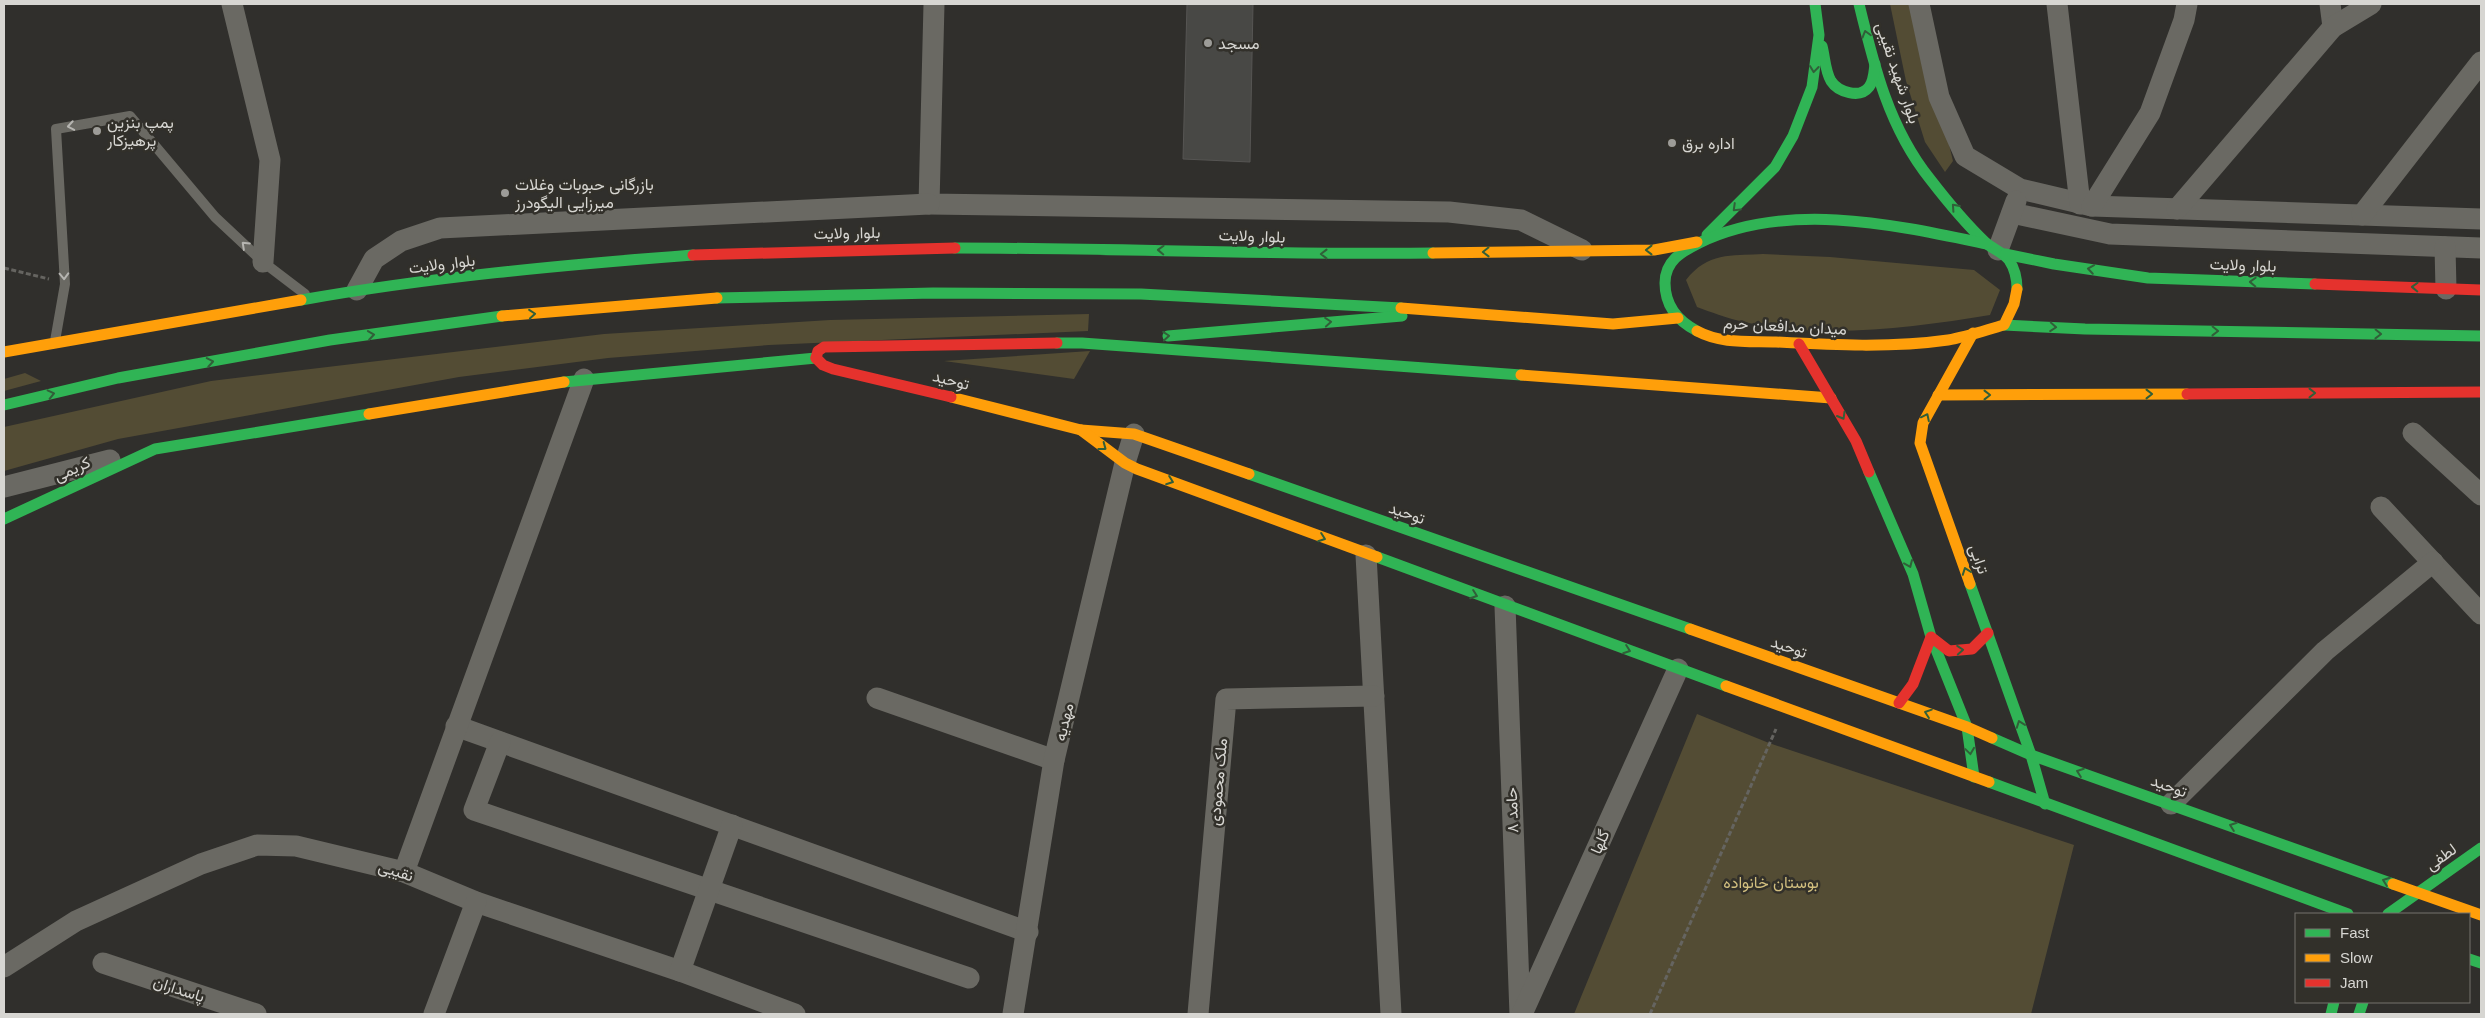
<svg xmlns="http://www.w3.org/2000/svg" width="2485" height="1018" viewBox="0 0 2485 1018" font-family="Helvetica,Vazirmatn,sans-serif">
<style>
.green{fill:#534c34}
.building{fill:#484845;stroke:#565553}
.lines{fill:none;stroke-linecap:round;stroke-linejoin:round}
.path{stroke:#656460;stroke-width:3;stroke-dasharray:5 2.5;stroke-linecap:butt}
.lane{stroke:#6a6963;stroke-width:10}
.street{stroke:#6a6963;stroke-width:21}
.fast{stroke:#30b455;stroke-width:11}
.slow{stroke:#ff9f0a;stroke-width:11}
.jam{stroke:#e5322d;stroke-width:11}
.oneway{stroke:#315e39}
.oneway2{stroke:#b6b5b1}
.poi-dot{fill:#9d9c98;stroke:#32302a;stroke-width:2}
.labels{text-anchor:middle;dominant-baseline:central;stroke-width:5;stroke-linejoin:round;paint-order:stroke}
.poi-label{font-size:16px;fill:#d7d6d2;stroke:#32302a;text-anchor:start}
.street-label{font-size:16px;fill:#d7d6d2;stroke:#32302a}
.park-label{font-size:16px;fill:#d2bf7f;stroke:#32302a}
</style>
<rect width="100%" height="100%" fill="#302f2c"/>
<g class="green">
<path d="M1890,4H1915L1953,161L1945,172L1925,142L1906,81Z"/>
<path d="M1763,254L1830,257L1974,270L2000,290L1990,315C1911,328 1820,340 1740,321C1726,318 1711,312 1697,307L1686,280C1708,252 1730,256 1763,254Z"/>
<path d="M1089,314L1088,331L769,345L608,358L459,377L118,439L4,471V427L211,381L604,334L830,320Z"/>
<path d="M1090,351L1074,379L944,361Z"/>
<path d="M25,373L41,381L4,391V379Z"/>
<path d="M1697,714L1769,743L2074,845L2031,1014H1574Z"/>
</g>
<path class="building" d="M1187,4H1253L1250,162L1183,159Z"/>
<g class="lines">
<g class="path">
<path d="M4,268L49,279"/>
<path d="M1650,1014L1776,729"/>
</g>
<path class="lane" d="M55,341L65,284L56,129L130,116L215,217L263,262L305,294"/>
<g class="street">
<path d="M232,4L270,160L263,262"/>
<path d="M934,4L929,204L1449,212L1521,220L1582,250"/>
<path d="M1919,4L1939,97L1965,156L2020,189L2092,206L2481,219"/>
<path d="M2057,4L2080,204"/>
<path d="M2330,4L2333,27"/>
<path d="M2092,206L2150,113L2184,20L2187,4"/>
<path d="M2177,209L2333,27L2371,4"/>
<path d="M2012,213L2110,234L2481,248"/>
<path d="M2362,215L2481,62"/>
<path d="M2445,247L2446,289"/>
<path d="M1998,250L2016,201"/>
<path d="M357,290L374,259L401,241L440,228L929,204"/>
<path d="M2413,433L2481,495"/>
<path d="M4,487L110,460"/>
<path d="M2381,507L2481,614"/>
<path d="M1366,555L1391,1014"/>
<path d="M1505,606L1520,1014"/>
<path d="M877,698L1054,760"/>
<path d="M456,726L1028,932"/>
<path d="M500,742L474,810L969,978"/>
<path d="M2171,804L2325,651L2433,562"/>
<path d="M404,872L584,379"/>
<path d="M103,963L256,1014"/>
<path d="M4,967L76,921L201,864L257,845L296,846L404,872L476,902L680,971L795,1014"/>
<path d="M680,971L732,825"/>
<path d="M434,1014L476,902"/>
<path d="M1013,1014L1054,760L1125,463L1134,434"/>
<path d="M1198,1014L1226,699L1374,696"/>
<path d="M1522,1014L1678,669"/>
</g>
<g class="fast">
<path d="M1859,4C1874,66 1889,128 1930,179C1947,201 1965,223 1985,242C1992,249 2003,252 2009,260C2015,269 2017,279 2017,289"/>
<path d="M1822,46C1825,57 1825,71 1831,81C1838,92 1860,99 1869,87C1874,81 1874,71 1875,64"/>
<path d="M1707,235L1775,167L1793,136L1812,87L1819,35L1815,4"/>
<path d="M955,248C1115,248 1274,255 1433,253"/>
<path d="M2005,254L2054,264L2148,278L2315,284"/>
<path d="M717,298L933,293L1141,294L1401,308"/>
<path d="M301,300C430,277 563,265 693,255"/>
<path d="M2004,325L2085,329L2481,336"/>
<path d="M1697,331C1678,321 1665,306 1665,283C1665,261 1681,252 1699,243C1787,200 1896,225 1987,244"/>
<path d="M1168,336L1402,316"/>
<path d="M1057,343H1082L1521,375"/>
<path d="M564,382L816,358"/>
<path d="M4,405L118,378L330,340L502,316"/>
<path d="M1869,472L1913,574L1931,637L1967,727L1974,777"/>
<path d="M1249,474L1690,629"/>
<path d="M4,519L155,449L369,414"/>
<path d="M1377,557L1726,686"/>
<path d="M1970,584L2031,755L2045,804"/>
<path d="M1992,738L2031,755L2393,884"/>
<path d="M1989,782L2348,914"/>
<path d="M2388,914L2481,848"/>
<path d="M2469,959L2481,963"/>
<path d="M2331,1014L2334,1002"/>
<path d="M2359,1014L2363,1002"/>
</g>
<g class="slow">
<path d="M1433,253L1654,250L1697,242"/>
<path d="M1401,308L1613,324L1678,318"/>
<path d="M502,316L717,298"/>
<path d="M1697,331C1721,344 1749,341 1776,342C1833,345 1892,348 1948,340C1967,337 1986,330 2004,325L2014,304L2017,289"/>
<path d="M4,352L301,300"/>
<path d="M1521,375L1831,398"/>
<path d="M1938,395L2187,394"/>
<path d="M951,397L1081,430L1134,434L1249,474"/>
<path d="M369,414L564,382"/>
<path d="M1081,430L1125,463L1137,469L1377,557"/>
<path d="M1970,584L1920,443L1923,423L1973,333"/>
<path d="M1690,629L1967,727L1992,738"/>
<path d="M1726,686L1989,782"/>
<path d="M2393,884L2481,915"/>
</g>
<g class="jam">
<path d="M693,255L955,248"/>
<path d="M2315,284L2481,290"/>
<path d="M1799,344L1856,441L1869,472"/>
<path d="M816,358L823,365L833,369L951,397"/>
<path d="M816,358L818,351L824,347L1057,343"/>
<path d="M2187,394L2481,392"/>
<path d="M1899,703L1913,684L1931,637L1949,651L1972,649L1988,633"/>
</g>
</g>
<defs><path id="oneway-chevron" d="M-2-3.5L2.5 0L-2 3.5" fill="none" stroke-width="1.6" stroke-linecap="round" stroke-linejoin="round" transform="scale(1.25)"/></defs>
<g class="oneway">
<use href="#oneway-chevron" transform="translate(1866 34) rotate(-106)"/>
<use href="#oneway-chevron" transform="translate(1814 69) rotate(97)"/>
<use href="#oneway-chevron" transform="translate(1955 207) rotate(-132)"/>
<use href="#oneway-chevron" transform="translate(1736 208) rotate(136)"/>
<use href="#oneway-chevron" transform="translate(1161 250) rotate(-178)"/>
<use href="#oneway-chevron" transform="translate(1649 250) rotate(180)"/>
<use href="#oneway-chevron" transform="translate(1486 252) rotate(179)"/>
<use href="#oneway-chevron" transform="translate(1324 254) rotate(180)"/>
<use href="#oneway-chevron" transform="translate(2091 269) rotate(-171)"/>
<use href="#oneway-chevron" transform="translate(2253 282) rotate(-178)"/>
<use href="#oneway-chevron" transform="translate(2415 287) rotate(-178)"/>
<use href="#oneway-chevron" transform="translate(532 314) rotate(-5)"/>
<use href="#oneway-chevron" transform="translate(1328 322) rotate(-5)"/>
<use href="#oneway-chevron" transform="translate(2053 327) rotate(4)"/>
<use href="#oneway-chevron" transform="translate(2215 331) rotate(1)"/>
<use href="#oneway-chevron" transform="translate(2378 334) rotate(1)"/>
<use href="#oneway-chevron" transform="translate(371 335) rotate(-8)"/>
<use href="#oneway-chevron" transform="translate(1166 336) rotate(-5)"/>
<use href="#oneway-chevron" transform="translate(210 362) rotate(-10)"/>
<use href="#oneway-chevron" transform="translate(2312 393)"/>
<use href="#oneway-chevron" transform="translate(51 394) rotate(-13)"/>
<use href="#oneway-chevron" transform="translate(2149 394)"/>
<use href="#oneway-chevron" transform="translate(1987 395)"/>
<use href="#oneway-chevron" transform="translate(1842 416) rotate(60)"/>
<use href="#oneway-chevron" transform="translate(1926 417) rotate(-64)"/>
<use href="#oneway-chevron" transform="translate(1103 447) rotate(37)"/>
<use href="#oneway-chevron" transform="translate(1170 481) rotate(20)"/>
<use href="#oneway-chevron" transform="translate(1322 538) rotate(20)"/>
<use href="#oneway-chevron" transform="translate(1909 564) rotate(67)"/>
<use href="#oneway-chevron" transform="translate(1966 571) rotate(-110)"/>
<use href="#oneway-chevron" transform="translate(1474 595) rotate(20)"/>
<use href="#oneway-chevron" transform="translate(1627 650) rotate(20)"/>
<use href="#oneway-chevron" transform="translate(1960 650) rotate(-4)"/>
<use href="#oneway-chevron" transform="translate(1928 713) rotate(-161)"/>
<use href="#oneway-chevron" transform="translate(2020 724) rotate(-110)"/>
<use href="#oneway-chevron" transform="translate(1970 751) rotate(82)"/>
<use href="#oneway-chevron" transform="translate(2080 772) rotate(-160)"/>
<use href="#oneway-chevron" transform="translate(2233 826) rotate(-160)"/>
<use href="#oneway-chevron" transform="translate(2386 881) rotate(-160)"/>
</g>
<g class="oneway2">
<use href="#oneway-chevron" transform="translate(71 126) rotate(170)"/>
<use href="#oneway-chevron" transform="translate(245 245) rotate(-137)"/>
<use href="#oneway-chevron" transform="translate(64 276) rotate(88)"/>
</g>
<g class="poi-dot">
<circle cx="1208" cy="43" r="5"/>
<circle cx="97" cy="131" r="5"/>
<circle cx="1672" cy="143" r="5"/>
<circle cx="505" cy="193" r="5"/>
</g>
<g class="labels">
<g class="poi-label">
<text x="1218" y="43">مسجد</text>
<text x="107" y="122">پمپ بنزین<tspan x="107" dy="18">پرهیزکار</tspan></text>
<text x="1682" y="143">اداره برق</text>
<text x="515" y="184">بازرگانی حبوبات وغلات<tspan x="515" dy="18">میرزایی الیگودرز</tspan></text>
</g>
<g class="street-label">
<text transform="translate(1898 73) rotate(71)">بلوار شهید نقیبی</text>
<text transform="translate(847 233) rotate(-1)">بلوار ولایت</text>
<text transform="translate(1252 236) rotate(2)">بلوار ولایت</text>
<text transform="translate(442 264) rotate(-7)">بلوار ولایت</text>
<text transform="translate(2243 265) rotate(2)">بلوار ولایت</text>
<text transform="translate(1785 326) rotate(3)">میدان مدافعان حرم</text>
<text transform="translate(951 380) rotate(14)">توحید</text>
<text transform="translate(72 469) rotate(-25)">کریمی</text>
<text transform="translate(1407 513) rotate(19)">توحید</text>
<text transform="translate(1979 559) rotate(70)">ترابی</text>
<text transform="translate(1789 647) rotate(19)">توحید</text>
<text transform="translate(1064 722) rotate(-77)">مهدیه</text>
<text transform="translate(1218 782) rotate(-85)">ملک محمودی</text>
<text transform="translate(2169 786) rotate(20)">توحید</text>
<text transform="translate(1512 810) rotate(-92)">حامد ۸</text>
<text transform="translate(1600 842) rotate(-66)">گلها</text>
<text transform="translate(2441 857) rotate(-36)">لطفی</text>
<text transform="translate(396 871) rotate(17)">نقیبی</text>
<text transform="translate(179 989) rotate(18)">پاسداران</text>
</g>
<g class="park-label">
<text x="1771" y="882">بوستان خانواده</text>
</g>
</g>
<rect width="2485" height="1018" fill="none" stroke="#d7d6d2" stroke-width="10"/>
<rect x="2295" y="913" width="175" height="90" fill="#32302a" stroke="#74726d"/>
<rect x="2305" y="929" width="25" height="8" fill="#30b455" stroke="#74726d"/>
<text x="2340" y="938" font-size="15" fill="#d7d6d2">Fast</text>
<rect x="2305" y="954" width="25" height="8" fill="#ff9f0a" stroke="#74726d"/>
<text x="2340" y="963" font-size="15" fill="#d7d6d2">Slow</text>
<rect x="2305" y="979" width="25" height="8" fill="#e5322d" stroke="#74726d"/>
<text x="2340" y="988" font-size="15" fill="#d7d6d2">Jam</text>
</svg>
